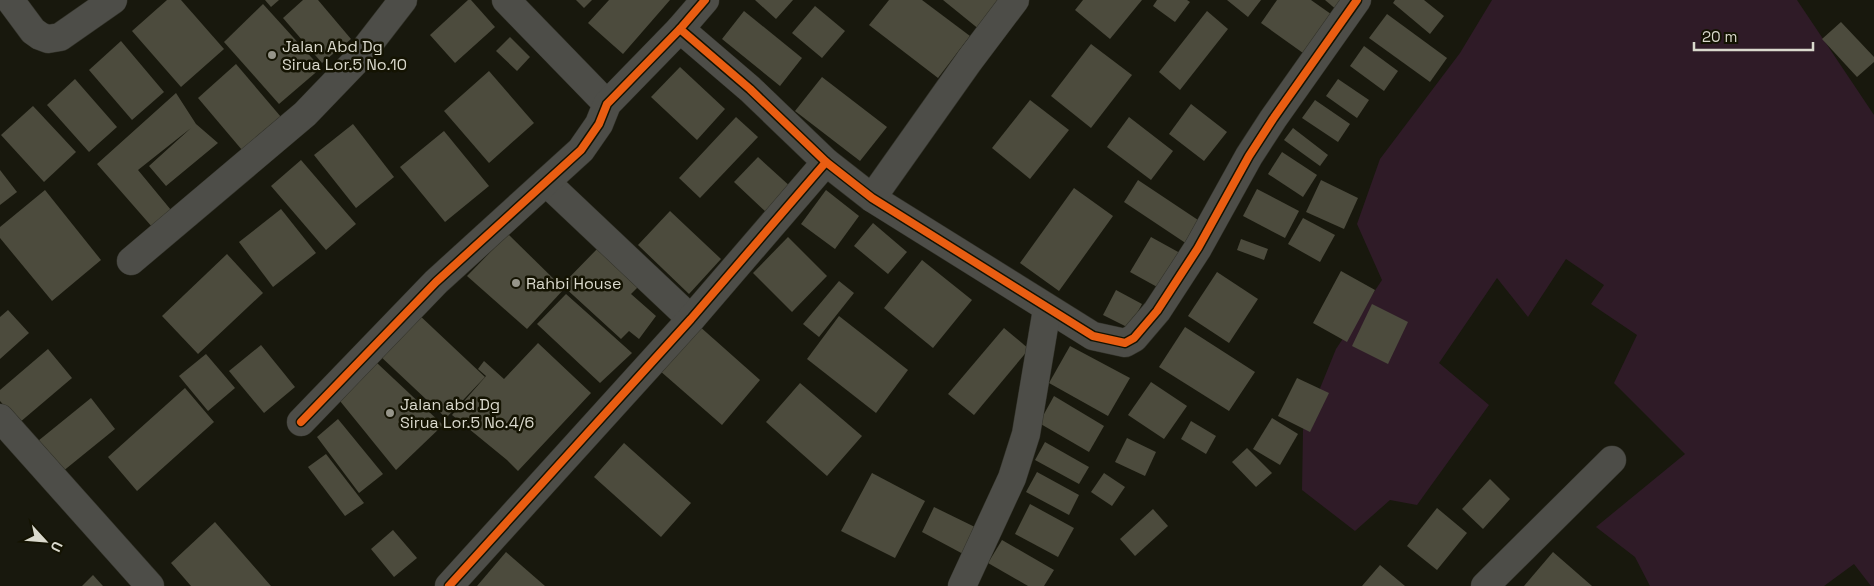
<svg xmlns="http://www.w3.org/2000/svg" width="1874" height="586" viewBox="0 0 1874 586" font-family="'Space Grotesk',sans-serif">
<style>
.green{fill:#2f1b27}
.building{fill:#4c4b3d}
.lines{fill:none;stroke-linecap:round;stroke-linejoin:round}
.minor-casing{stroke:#323229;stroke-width:29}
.minor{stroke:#4d4d48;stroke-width:28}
.cycleway-casing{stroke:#141302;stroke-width:11}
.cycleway{stroke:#e95d12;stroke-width:8}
.poi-dot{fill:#96958a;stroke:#141302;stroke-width:2}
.labels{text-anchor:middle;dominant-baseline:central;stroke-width:5;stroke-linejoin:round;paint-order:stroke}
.poi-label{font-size:16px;fill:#dad9cd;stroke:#141302;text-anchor:start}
</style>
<rect width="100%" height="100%" fill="#18180d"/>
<path class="green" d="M1492,0H1797L1874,115V586H1871L1854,564L1824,586H1650L1635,557L1596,527L1685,454L1614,383L1637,335L1591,304L1604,285L1566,259L1528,317L1497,278L1439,363L1489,405L1417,505L1390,500L1355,531L1302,490L1303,430L1336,349L1382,280L1357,224L1380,159L1460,53Z"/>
<g class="building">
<path d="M167,0H181L224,49L181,87L132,31Z"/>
<path d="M265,0H279L271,7Z"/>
<path d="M303,0H318L351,39L322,63L283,18Z"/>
<path d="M468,0H471L495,27L455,63L430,35Z"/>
<path d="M576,0H592L584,8Z"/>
<path d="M609,0H670L623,54L588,23Z"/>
<path d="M755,0H793L776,19Z"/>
<path d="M889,0H922L970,36L938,78L869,25Z"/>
<path d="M943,0H1004L980,30Z"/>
<path d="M1083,0H1142L1110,39L1075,10Z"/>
<path d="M1157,0H1187L1190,2L1175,22L1153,6Z"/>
<path d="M1227,0H1261L1248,17Z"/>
<path d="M1277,0H1311L1338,19L1310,58L1261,23Z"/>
<path d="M1325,0H1348L1338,11Z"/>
<path d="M1395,0H1424L1444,16L1430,34L1393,3Z"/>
<path d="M263,4L321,68L279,104L224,42Z"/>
<path d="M815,6L845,31L822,58L792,33Z"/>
<path d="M744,11L802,58L780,86L722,39Z"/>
<path d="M1207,11L1228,29L1180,90L1159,72Z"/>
<path d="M1387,14L1447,58L1430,82L1369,38Z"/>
<path d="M1841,22L1874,57V62L1857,77L1822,39Z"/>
<path d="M510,37L530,57L517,71L496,51Z"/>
<path d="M121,41L164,92L132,120L89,70Z"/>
<path d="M1091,44L1132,75L1091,128L1051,96Z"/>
<path d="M1364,46L1398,71L1384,91L1350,66Z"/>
<path d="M236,64L281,117L242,150L198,98Z"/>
<path d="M680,67L725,109L697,140L651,97Z"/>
<path d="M489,71L534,123L489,163L444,111Z"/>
<path d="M822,77L887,127L860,161L795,111Z"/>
<path d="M75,79L117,127L89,152L47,105Z"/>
<path d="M1338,79L1369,100L1357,118L1326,96Z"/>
<path d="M176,93L196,124L218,143L166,186L149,166L191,128L138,170L171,210L153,228L97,164Z"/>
<path d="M1030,100L1069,130L1030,179L992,148Z"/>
<path d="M1315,100L1350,124L1338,142L1302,118Z"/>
<path d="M1191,104L1227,132L1204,161L1169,134Z"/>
<path d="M33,106L76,152L44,182L1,135Z"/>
<path d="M736,117L758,137L700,198L679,178Z"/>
<path d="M1129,117L1173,151L1151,180L1107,147Z"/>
<path d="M353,124L394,177L356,208L314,155Z"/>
<path d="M1293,128L1328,155L1320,166L1284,140Z"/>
<path d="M444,131L489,186L445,222L400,167Z"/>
<path d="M1282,152L1317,175L1303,197L1268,174Z"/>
<path d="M758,157L792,188L768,214L734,182Z"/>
<path d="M301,160L356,224L326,250L271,186Z"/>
<path d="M0,170L17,192L0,205Z"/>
<path d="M1138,180L1201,222L1187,244L1124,202Z"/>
<path d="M1321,180L1358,198L1344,229L1306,212Z"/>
<path d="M1074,188L1113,216L1059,291L1020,263Z"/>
<path d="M1257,189L1299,211L1285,238L1243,216Z"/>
<path d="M45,190L101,260L52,301L0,238V227Z"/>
<path d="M826,190L859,216L835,249L801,224Z"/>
<path d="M281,209L316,253L273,287L239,242Z"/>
<path d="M670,211L721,259L689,294L638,245Z"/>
<path d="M1303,218L1335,235L1320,262L1288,244Z"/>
<path d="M873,223L907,252L888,274L854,246Z"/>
<path d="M508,234L564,289L527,329L467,276Z"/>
<path d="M788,237L827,276L792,312L753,273Z"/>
<path d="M1151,237L1180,253L1159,288L1130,272Z"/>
<path d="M1241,239L1268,249L1264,260L1237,250Z"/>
<path d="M598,248L639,286L631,294L656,316L639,339L629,331L621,339L562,285Z"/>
<path d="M227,254L263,293L198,354L162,316Z"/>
<path d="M922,260L972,300L933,348L884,308Z"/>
<path d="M1341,271L1375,290L1347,342L1313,323Z"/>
<path d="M1217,272L1258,299L1229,343L1188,316Z"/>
<path d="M839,281L854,293L819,337L803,324Z"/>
<path d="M1116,290L1142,304L1129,328L1103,315Z"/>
<path d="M566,294L632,353L600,383L537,324Z"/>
<path d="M1372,304L1408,322L1388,364L1352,346Z"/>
<path d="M8,310L29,333L0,359V317Z"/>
<path d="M417,313L485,377L446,418L378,354Z"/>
<path d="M839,316L908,370L876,413L807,359Z"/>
<path d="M698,325L760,380L722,425L659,370Z"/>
<path d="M1185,327L1255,372L1229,411L1159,367Z"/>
<path d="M1004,328L1029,349L974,415L948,394Z"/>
<path d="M538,343L591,393L518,471L507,460L452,415L486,376L478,369L484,361L504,379Z"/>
<path d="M261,345L295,387L264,413L229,371Z"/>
<path d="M1070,346L1130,378L1108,416L1049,383Z"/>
<path d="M48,349L72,378L19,423L0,401V390Z"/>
<path d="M206,354L235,388L208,411L179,376Z"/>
<path d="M377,363L443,425L396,470L340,401Z"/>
<path d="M1297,378L1329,393L1310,432L1278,416Z"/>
<path d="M1151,382L1187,406L1164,439L1128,415Z"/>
<path d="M800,383L862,436L827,476L766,422Z"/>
<path d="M185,388L214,422L137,491L108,457Z"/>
<path d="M1054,396L1104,426L1089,452L1039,423Z"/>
<path d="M91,398L115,429L62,472L38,441Z"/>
<path d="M1272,418L1298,434L1280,465L1253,449Z"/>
<path d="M338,419L383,474L359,493L317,437Z"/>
<path d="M1191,421L1216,436L1206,454L1181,439Z"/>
<path d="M1127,438L1156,452L1145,476L1115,462Z"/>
<path d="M1045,442L1089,467L1079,484L1035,460Z"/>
<path d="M624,443L691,503L661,537L594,477Z"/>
<path d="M1247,448L1272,473L1256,487L1232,462Z"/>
<path d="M326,454L364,503L345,516L308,467Z"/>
<path d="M1037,472L1079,495L1069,515L1026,492Z"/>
<path d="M872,473L925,501L895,558L841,531Z"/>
<path d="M1104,473L1125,487L1112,506L1091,492Z"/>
<path d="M1490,479L1510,499L1483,529L1462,509Z"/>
<path d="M1030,504L1074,528L1058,557L1015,534Z"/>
<path d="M934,507L979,529L965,555L922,532Z"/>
<path d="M1437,508L1467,533L1437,570L1407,546Z"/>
<path d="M1153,509L1168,526L1135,556L1120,539Z"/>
<path d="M215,522L271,586H191L171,563Z"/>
<path d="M393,530L417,558L394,577L371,549Z"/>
<path d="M1002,540L1054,570L1044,586H1028L988,563Z"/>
<path d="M506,552L545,586H477Z"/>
<path d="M1553,552L1592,586H1524Z"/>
<path d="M1380,565L1405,586H1362Z"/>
<path d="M93,575L103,586H82Z"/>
</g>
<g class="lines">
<defs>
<g id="minor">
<path d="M10,0L33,31L40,36L48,39L60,37L113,0"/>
<path d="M506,0L607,104"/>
<path d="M705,0L680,29L750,89L826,162L872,198L1093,336L1125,343L1134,338L1157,311L1198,248L1249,156L1273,119L1357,0"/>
<path d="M546,182L691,319"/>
<path d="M872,198L969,61L1015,0"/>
<path d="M131,261L305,114L355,62L403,0"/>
<path d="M0,418L150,586"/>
<path d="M301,422L436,282L581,150L599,124L607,104L680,29"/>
<path d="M449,586L691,319L826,162"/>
<path d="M962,586L1012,478L1026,434L1047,309"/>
<path d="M1485,586L1612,460"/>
</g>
</defs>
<use href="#minor" class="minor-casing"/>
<use href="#minor" class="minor"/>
<defs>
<g id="cycleway">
<path d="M705,0L680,29L750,89L826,162L872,198L1093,336L1125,343L1134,338L1157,311L1198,248L1249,156L1273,119L1357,0"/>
<path d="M301,422L436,282L581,150L599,124L607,104L680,29"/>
<path d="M449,586L691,319L826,162"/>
</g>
</defs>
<use href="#cycleway" class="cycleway-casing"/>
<use href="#cycleway" class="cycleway"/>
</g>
<g class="poi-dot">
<circle cx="272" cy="55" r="5"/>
<circle cx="516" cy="283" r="5"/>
<circle cx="390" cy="413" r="5"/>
</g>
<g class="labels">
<g class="poi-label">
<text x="282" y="46">Jalan Abd Dg<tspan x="282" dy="18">Sirua Lor.5 No.10</tspan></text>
<text x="526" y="283">Rahbi House</text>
<text x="400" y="404">Jalan abd Dg<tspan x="400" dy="18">Sirua Lor.5 No.4/6</tspan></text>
</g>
</g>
<g transform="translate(45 541) rotate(116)" stroke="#141302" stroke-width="4" paint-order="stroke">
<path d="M0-4L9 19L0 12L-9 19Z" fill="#dad9cd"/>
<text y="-8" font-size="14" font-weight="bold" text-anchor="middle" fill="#dad9cd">U</text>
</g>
<path d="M1694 42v8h119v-8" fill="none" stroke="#dad9cd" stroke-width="2.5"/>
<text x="1702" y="42" font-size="15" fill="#dad9cd" stroke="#141302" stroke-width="4" paint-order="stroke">20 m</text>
</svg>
